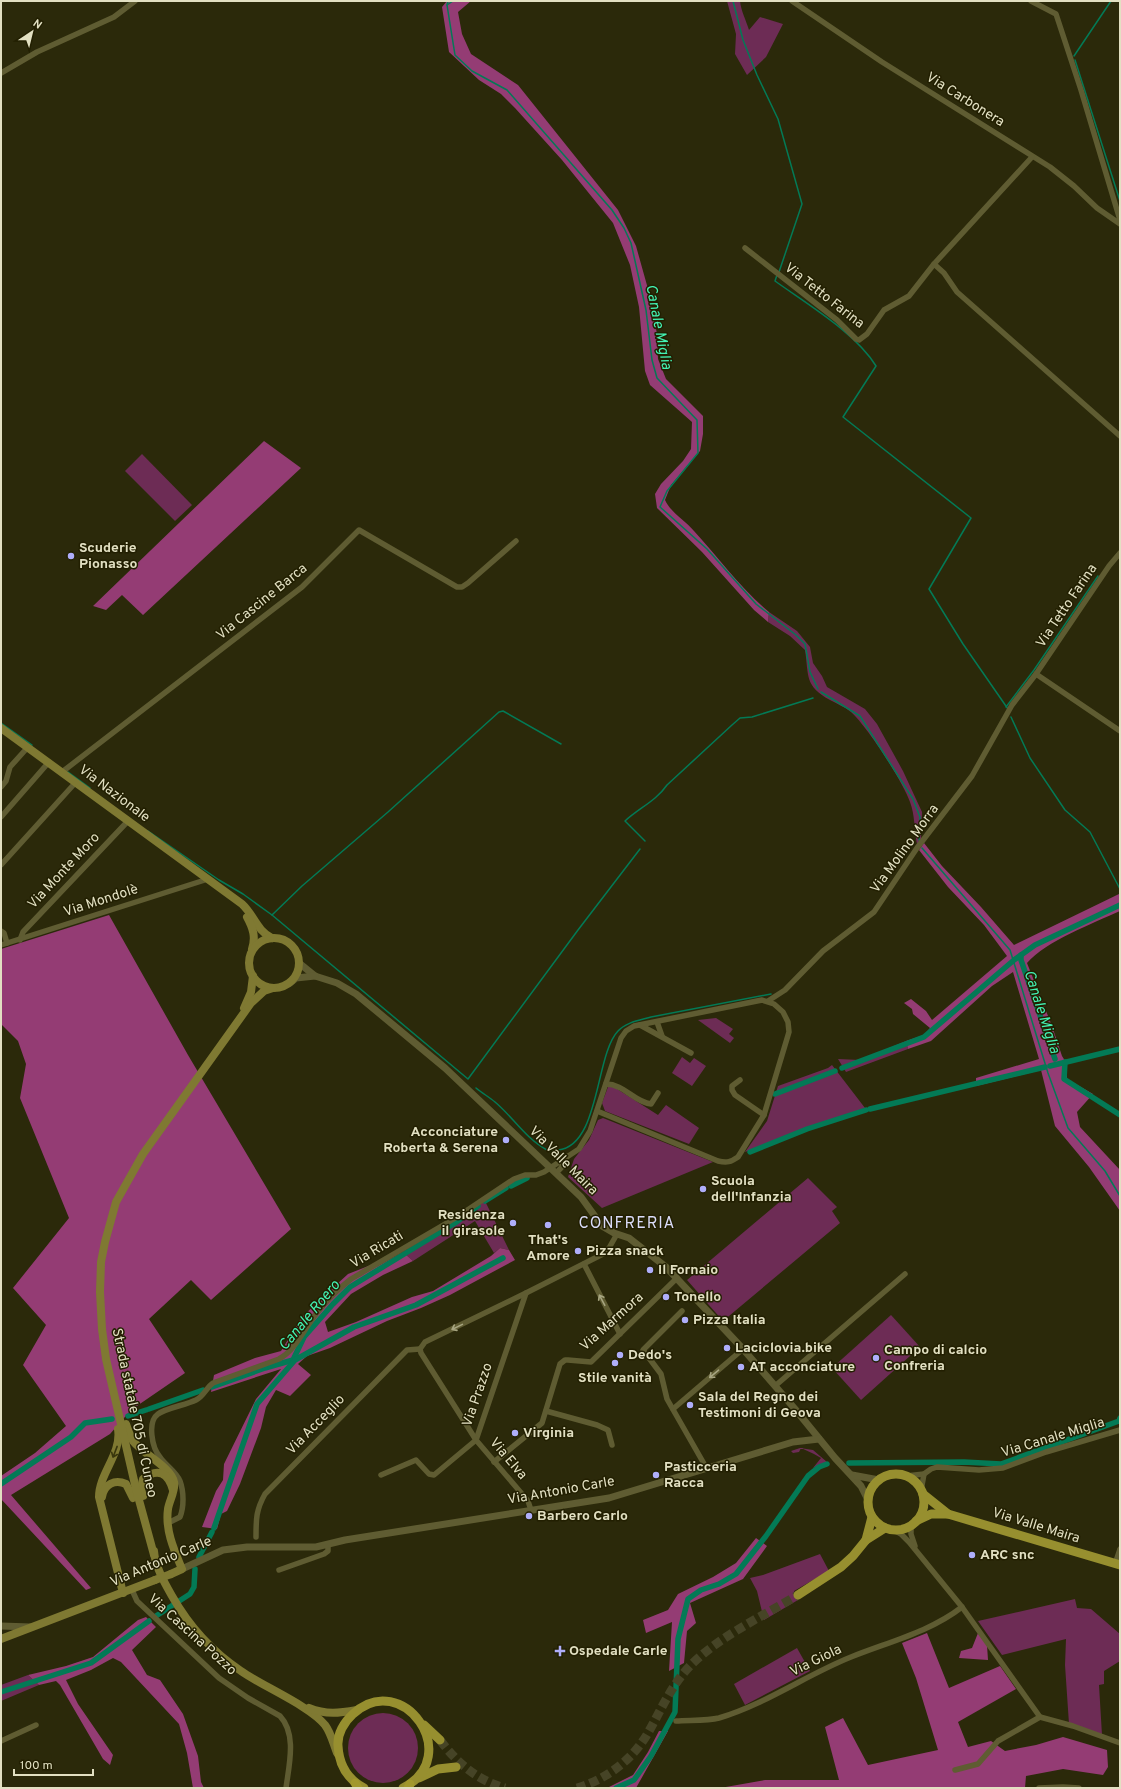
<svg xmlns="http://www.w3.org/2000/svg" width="1121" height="1789" viewBox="0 0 1121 1789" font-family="Overpass,sans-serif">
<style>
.green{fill:#6d2c55}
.forest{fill:#943c74}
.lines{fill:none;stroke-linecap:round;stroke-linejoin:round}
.stream{stroke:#037a56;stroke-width:1.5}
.canal{stroke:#037a56;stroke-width:5.5}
.primary-tunnel{stroke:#464426;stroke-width:9;stroke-dasharray:9 4.5;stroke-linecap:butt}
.minor{stroke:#5f5c32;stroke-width:5.5}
.tertiary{stroke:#5f5c32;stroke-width:7}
.secondary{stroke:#7f7932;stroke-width:8}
.primary{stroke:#978f2f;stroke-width:9}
.trunk{stroke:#a2982c;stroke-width:9}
.secondary-bridge{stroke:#7f7932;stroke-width:8}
.oneway{stroke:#a7a581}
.oneway2{stroke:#39360d}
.poi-dot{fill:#afaefa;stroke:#221f01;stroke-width:1.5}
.labels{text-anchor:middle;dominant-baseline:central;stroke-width:3;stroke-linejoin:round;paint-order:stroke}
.street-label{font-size:14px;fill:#e2e0c2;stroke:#221f01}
.poi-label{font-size:14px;font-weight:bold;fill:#e2e0c2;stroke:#221f01;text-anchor:start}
.water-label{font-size:15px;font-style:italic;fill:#43f2b3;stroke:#221f01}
.quarter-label{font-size:16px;letter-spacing:1px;fill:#dbdcf9;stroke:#221f01}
</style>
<rect width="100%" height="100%" fill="#2b290a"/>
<g class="green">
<path d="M727,1H740C741,11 746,20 749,30L760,17L783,24L766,57L747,75L735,54L736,34Z"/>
<path d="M142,454L192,505L175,521L125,471Z"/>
<path d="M769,612L797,631L810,647L813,663L822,676L827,687L865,709L877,724L903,771L922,812L921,839L917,844C914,829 915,815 910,802C903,782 867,726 851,712C845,707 837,704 830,700C804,686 809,675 805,650L790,636L768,622Z"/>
<path d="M716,1018L733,1029L729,1034L734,1038L730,1043L698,1020Z"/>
<path d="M906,1041L908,1049L846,1072L838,1059L860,1060Z"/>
<path d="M682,1057L690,1063L694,1058L706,1066L692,1086L672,1073Z"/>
<path d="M832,1065L865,1108L745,1152L767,1121L778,1086L828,1068Z"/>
<path d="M608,1087H614L658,1115L666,1105L699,1128L689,1144L605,1111L602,1103Z"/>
<path d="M603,1118L713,1162L602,1208L568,1177L574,1159L589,1140L598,1120Z"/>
<path d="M808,1178L837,1207L832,1211L840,1223L723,1321L687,1280Z"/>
<path d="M485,1201L509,1250L500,1248L494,1253L475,1221L413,1261L403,1252Z"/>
<path d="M891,1315L920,1347L861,1400L832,1368Z"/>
<path d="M800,1448L813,1450L827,1462L813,1468L821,1458L814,1454L801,1448L799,1452L793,1453L791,1451Z"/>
<path d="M820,1554L829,1571L794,1591L798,1600L764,1620L757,1591L750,1578L763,1575Z"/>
<path d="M1075,1599L1077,1608L1091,1609L1120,1634V1661L1104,1671V1684L1099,1685L1102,1735L1069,1724L1065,1665L1066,1639L1002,1655L978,1621Z"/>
<path d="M797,1648L810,1671L745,1705L734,1684Z"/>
<path d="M28,1675L39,1685L1,1701V1685Z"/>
<circle cx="383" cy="1748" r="35"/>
</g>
<g class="forest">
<path d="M447,1H471L458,12L462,34L471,54L518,85L618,210L636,246L650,296L656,299L651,304L657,334L658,359L666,379L703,416V434L700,451L671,485L665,500C671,513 685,520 694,531C719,558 741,589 769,612L768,622L754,610L702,552L657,508L655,494L661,484L683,461L691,449L692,422L650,385L645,371L639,307L630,265L613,223L562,160L515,108L501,94L479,80L449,52L442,7Z"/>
<path d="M264,441L301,468L143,615L122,595L106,610L93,606Z"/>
<path d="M924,843L942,866L981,907L1014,945L1119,894L1120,911C1094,923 1046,941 1027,963L1052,1026L1062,1056L1067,1064V1079L1093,1094L1077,1112L1080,1127L1120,1170V1211L1089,1167L1055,1126L1041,1070L976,1086V1078L1039,1059L1013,972L992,986L931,1041L908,1049L906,1041L924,1035L930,1028L913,1014L912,1009L904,1003L911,999L926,1011L932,1020L1007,956L984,925L948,887L919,850Z"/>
<path d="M109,915L188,1055L291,1229L211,1300L191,1280L149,1319L185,1373L131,1410L110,1434L11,1495L91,1588L86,1590L1,1499V1476L35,1453L66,1426L23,1365L46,1325L13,1288L69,1218L20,1098L26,1064L18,1041L1,1024V949Z"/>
<path d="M500,1248L509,1250L515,1260L450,1295L421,1308L387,1321L330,1348L307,1356L298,1364L311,1375L290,1396L276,1390L266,1407L261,1428L240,1484L227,1511L221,1514L217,1529L202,1527L216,1491L223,1480L224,1464L256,1399L281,1369L211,1392L214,1375L255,1358L281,1351L302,1317L336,1285L348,1274L376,1263V1267L403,1252L413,1261L383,1275L351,1294L325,1322L328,1332L356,1322L412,1297L433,1291L491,1256Z"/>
<path d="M756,1538L767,1546L743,1579L690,1603L696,1623L687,1631L684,1663L669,1671L672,1622L646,1633L643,1620L668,1610L678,1594L713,1577L736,1563Z"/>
<path d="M146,1617L156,1627L132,1650L147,1675L160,1680L183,1714L198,1756L201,1782L204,1788H193L187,1753L179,1724L121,1662L113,1658L91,1670L66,1680L78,1704L113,1755L110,1765L103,1759L60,1685L56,1681L39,1685L28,1675L66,1666L93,1657L138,1620Z"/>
<path d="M927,1633L949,1688L1000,1666L1016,1689L958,1722L968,1747L991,1741L1005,1751L1036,1745L1063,1737L1107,1750L1108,1767L1103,1775L1063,1769L1026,1776L1025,1788H720L765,1780H839L825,1727L843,1718L868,1765L938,1750L916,1678L902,1643Z"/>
<path d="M978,1633L987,1645L988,1660L959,1658L961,1651L972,1648Z"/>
<path d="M659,1731H668L636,1788H607L633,1775L648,1752Z"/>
</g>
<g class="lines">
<g class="stream">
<path d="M453,1L447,5L455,55L472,71L507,90L612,210L624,228L631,243L646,310L652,360L657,378L697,420L698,453L667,491L660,507L707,549L756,604L796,635L805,644L810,672L818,689"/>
<path d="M733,1L743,40L757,75L778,119L802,204L779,272"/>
<path d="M447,5L448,1"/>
<path d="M1074,56L1111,1"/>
<path d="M1075,60L1120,201"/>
<path d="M777,275L775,281C807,304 856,333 876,366L843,417L971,518L929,589L963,644L1008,709"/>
<path d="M821,692L860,716L913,799L920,817L919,840"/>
<path d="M1006,707L1034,670L1098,576"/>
<path d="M1011,717L1030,758L1065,810L1090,832L1120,889"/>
<path d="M1,723L32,745"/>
<path d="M68,772L90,788"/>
<path d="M148,831L219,880L243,894L272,915L468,1079L578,930L640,849"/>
<path d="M645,841L625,821C639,808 656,801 667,785L732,725L740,718L752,717L813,698"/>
<path d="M922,848L1010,950L1048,1073L1068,1128L1105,1171L1120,1196"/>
<path d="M272,915L302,886L388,812L499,712L503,711L561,744"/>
<path d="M476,1088C482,1093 489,1097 495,1102C513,1117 526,1139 547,1150C550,1151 554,1150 558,1150C600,1146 595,1055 618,1031C626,1022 641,1020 651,1017L771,994"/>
</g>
<g class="canal">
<path d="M1021,955V960L1055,1059"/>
<path d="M1065,1062L1064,1079L1120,1115"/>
<path d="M1050,1066L1120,1049"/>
<path d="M842,1068L924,1037L1014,960L1035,945L1120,905"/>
<path d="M775,1094L835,1071"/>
<path d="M870,1109L1045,1067"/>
<path d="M750,1152L807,1129L866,1110"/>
<path d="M511,1186L527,1178"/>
<path d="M485,1201L506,1188"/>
<path d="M212,1387L265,1368L293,1360L304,1337L333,1304L350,1287L455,1223L478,1206"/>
<path d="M149,1409L203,1390"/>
<path d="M128,1416L146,1410"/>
<path d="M849,1463L964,1462L1001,1464L1119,1421L1120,1418"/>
<path d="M1,1484L71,1437L85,1423L112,1419"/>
<path d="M214,1528L257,1404L295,1360L354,1327L416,1305L503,1258"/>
<path d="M199,1557L212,1532"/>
<path d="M156,1616L190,1594L194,1587L195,1569"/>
<path d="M1,1692L91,1663L149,1621"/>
<path d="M616,1788L634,1780L651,1756L675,1712L678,1639L688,1599L701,1590L719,1584L736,1574L766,1536L808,1476L819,1467L827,1464"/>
</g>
<g class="primary-tunnel">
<path d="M440,1740C458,1764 477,1780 505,1788"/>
<path d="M577,1788C607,1779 634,1759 649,1731C662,1708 672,1684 691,1665C720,1636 763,1616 798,1595"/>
</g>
<g class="minor">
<path d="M792,1L882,62L1050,167L1074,186L1097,208L1120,224"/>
<path d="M1031,1L1056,14L1081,90L1120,220"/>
<path d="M1,73L37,52L114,17L135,1"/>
<path d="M745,248L837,320L856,339L859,340L867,334L884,310L909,296L934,264L1032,157"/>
<path d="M934,264L944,273L957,292L1120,436"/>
<path d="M1036,674L1120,731"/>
<path d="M62,772L302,587L359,530L457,587H462L468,583L516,541"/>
<path d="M1,787L6,781L10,767L28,747"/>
<path d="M1,817L49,762"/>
<path d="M1,865L76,782"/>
<path d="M1,931L4,933L7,943"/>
<path d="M20,940L23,932L128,821"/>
<path d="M1,945L208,879"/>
<path d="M768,1001L785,990L823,951L874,912L917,848L972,776L1012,705L1036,674L1109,566L1120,553"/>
<path d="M657,1022L662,1036"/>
<path d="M640,1025L691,1053"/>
<path d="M740,1080L732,1086V1090L735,1095L764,1115"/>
<path d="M606,1084C624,1084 634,1102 651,1104L658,1093"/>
<path d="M556,1173L561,1168L566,1158"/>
<path d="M584,1264L620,1334"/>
<path d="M682,1311L643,1350L661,1374L667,1399L707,1469"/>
<path d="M775,1386L905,1274"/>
<path d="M673,1409L743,1349"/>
<path d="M546,1411L597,1425L608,1430L612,1445"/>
<path d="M494,1462L542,1423L560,1364L565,1360H568L591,1362L677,1278"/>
<path d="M381,1475L416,1460L429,1474L434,1475L476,1440L526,1293"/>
<path d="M906,1476L924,1474L931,1469L937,1467L979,1470L1003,1468L1046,1452L1120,1430"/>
<path d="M921,1491L924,1474"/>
<path d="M531,1510L528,1501L476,1440L421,1353L420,1349L425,1342L526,1293L603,1254L609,1248L617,1234"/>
<path d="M168,1523L180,1517C184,1507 184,1492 180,1481C176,1471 166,1466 160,1457C152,1448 147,1422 158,1414C166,1408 186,1405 196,1400C204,1396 206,1388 213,1383L279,1359C296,1350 304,1329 316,1314C326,1301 338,1289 351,1279L457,1217L514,1179L525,1175H536L544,1172L579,1149L590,1131L621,1038L626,1031L634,1026L762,1000L774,1004L783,1012L788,1022L789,1032L764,1115L738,1157C731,1162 727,1163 718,1161L597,1111"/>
<path d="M911,1526V1534L915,1546"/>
<path d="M894,1530L901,1534L909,1542L962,1607L1040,1717L1073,1726L1120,1743"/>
<path d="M256,1537C256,1519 256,1510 265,1494L407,1350L420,1349"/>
<path d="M1115,1564L1120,1549"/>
<path d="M279,1570L324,1554L328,1551V1544"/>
<path d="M132,1590L137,1601L219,1678L248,1698L280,1716C297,1734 289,1765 286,1788"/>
<path d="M676,1721C689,1720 707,1721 719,1718C766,1704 806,1675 851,1657C888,1642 930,1632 962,1607"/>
<path d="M1,1741L36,1725"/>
<path d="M955,1770L978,1764L998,1741L1040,1717"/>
<path d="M1039,1788L1063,1787L1079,1788"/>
</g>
<g class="tertiary">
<path d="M299,963L315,976L337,983L356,994L445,1068L581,1197L602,1226L614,1233L629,1238L666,1267L743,1349L795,1409L835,1458L861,1486L868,1500"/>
<path d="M290,983L296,978L315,976"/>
<path d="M852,1475L879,1480"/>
<path d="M182,1569L223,1550L247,1547H316L345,1540L609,1498L793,1442L819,1439"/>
<path d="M1,1626L31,1627"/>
</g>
<g class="secondary">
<path d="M1,728L242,904C254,915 257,931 272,938"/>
<path d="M247,917C253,928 256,937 252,949"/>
<circle cx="274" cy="963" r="25"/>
<path d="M244,1008L251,992L253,976"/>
<path d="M126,1424C128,1430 130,1436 133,1441C143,1454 171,1467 174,1482C176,1490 169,1501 168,1509C165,1530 174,1550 182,1569L171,1574"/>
<path d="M118,1429C122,1454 99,1473 99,1497L123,1593"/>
<path d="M143,1496L141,1489L143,1479C158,1467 168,1473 173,1490"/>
<path d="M102,1497C104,1484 115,1479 126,1484L133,1498"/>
<path d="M154,1551C155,1566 164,1582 172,1596C189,1626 211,1651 241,1671C262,1686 310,1706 325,1725C331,1733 333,1743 337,1753"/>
<path d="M154,1555L136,1489L106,1359L102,1329L100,1292L101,1262L105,1242L116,1202L143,1154L251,1003L264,991L273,988"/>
<path d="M1,1639L155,1580"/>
<path d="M309,1708C326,1715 340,1713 357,1710"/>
</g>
<g class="primary">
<circle cx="896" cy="1502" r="28"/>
<path d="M923,1494L948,1514"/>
<path d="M916,1521L931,1514H948L1120,1565"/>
<path d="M866,1540L872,1517"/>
<path d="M798,1595L841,1567L853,1556L866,1540L885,1528"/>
<path d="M424,1725L440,1740"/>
<path d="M419,1778L438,1769L456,1767"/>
<path d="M364,1788C347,1779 339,1765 338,1746C337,1734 344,1722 353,1714C402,1668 465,1756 403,1788"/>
</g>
<g class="trunk">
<path d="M355,1783L358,1788"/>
<path d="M408,1788L410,1784"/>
</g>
<path class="secondary-bridge" d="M155,1580L171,1574"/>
</g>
<defs><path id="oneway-shaft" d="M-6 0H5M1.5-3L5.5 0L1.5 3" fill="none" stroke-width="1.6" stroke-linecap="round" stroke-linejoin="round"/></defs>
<g class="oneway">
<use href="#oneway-shaft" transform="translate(602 1300) rotate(-118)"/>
<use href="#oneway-shaft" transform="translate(457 1327) rotate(154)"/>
<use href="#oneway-shaft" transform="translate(714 1374) rotate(140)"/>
</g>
<use class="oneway2" href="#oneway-shaft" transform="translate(115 1452) rotate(111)"/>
<g class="poi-dot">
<circle cx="71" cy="556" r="4"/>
<circle cx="506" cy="1140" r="4"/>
<circle cx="703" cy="1189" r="4"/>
<circle cx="513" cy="1223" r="4"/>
<circle cx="548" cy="1225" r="4"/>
<circle cx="578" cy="1251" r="4"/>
<circle cx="650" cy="1270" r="4"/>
<circle cx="666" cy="1297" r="4"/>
<circle cx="685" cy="1320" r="4"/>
<circle cx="727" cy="1348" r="4"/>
<circle cx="620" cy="1355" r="4"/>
<circle cx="876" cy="1358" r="4"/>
<circle cx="615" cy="1363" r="4"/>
<circle cx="741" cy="1367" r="4"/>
<circle cx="690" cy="1405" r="4"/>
<circle cx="515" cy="1433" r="4"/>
<circle cx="656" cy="1475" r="4"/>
<circle cx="529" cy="1516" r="4"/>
<circle cx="972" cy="1555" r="4"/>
<path d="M558 1645h4v4h4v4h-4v4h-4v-4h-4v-4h4z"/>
</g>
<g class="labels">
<g class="street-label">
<text transform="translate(965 100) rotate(32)">Via Carbonera</text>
<text transform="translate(824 296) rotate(38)">Via Tetto Farina</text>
<text transform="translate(262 602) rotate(-39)">Via Cascine Barca</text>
<text transform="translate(1067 606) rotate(-56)">Via Tetto Farina</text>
<text transform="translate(114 794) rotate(37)">Via Nazionale</text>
<text transform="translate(905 849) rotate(-54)">Via Molino Morra</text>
<text transform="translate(64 871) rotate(-47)">Via Monte Moro</text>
<text transform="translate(101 901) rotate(-18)">Via Mondolè</text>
<text transform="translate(563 1161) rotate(45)">Via Valle Maira</text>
<text transform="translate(377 1250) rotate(-31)">Via Ricati</text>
<text transform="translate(612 1322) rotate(-42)">Via Marmora</text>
<text transform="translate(478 1395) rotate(-71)">Via Prazzo</text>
<text transform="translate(134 1413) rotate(78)">Strada statale 705 di Cuneo</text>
<text transform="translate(316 1425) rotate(-46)">Via Acceglio</text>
<text transform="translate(1053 1438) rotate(-17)">Via Canale Miglia</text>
<text transform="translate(508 1459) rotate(50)">Via Elva</text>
<text transform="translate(561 1491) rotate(-10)">Via Antonio Carle</text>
<text transform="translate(1036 1526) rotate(17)">Via Valle Maira</text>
<text transform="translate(161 1562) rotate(-23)">Via Antonio Carle</text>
<text transform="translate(192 1635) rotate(42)">Via Cascina Pozzo</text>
<text transform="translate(816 1661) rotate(-26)">Via Giola</text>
</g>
<g class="poi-label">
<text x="79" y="548">Scuderie<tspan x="79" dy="16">Pionasso</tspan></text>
<text x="498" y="1132" text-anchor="end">Acconciature<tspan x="498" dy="16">Roberta &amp; Serena</tspan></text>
<text x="711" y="1181">Scuola<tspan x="711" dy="16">dell'Infanzia</tspan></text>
<text x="505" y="1215" text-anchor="end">Residenza<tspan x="505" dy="16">il girasole</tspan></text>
<text x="548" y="1240" text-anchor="middle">That's<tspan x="548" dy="16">Amore</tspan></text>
<text x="586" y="1251">Pizza snack</text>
<text x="658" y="1270">Il Fornaio</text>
<text x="674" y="1297">Tonello</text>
<text x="693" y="1320">Pizza Italia</text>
<text x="735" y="1348">Laciclovia.bike</text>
<text x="884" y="1350">Campo di calcio<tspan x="884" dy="16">Confreria</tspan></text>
<text x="628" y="1355">Dedo's</text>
<text x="749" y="1367">AT acconciature</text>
<text x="615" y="1378" text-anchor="middle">Stile vanità</text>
<text x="698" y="1397">Sala del Regno dei<tspan x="698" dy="16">Testimoni di Geova</tspan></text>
<text x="523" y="1433">Virginia</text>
<text x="664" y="1467">Pasticceria<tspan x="664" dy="16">Racca</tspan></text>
<text x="537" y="1516">Barbero Carlo</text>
<text x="980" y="1555">ARC snc</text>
<text x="569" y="1651">Ospedale Carle</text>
</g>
<g class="water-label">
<text transform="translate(658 327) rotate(79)">Canale Miglia</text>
<text transform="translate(1041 1012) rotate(72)">Canale Miglia</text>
<text transform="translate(310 1316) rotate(-50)">Canale Roero</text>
</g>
<g class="quarter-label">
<text x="627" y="1224">CONFRERIA</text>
</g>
</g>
<rect width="1121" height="1789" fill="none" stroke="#e2e0c2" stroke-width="4"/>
<g transform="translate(32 32) rotate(35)" stroke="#221f01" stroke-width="3" paint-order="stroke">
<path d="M0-3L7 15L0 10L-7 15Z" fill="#e2e0c2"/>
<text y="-6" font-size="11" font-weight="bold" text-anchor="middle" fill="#e2e0c2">N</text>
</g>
<path d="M14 1769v6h79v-6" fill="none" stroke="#e2e0c2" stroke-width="2"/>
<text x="20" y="1769" font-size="12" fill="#e2e0c2" stroke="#221f01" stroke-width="3" paint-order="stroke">100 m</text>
</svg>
